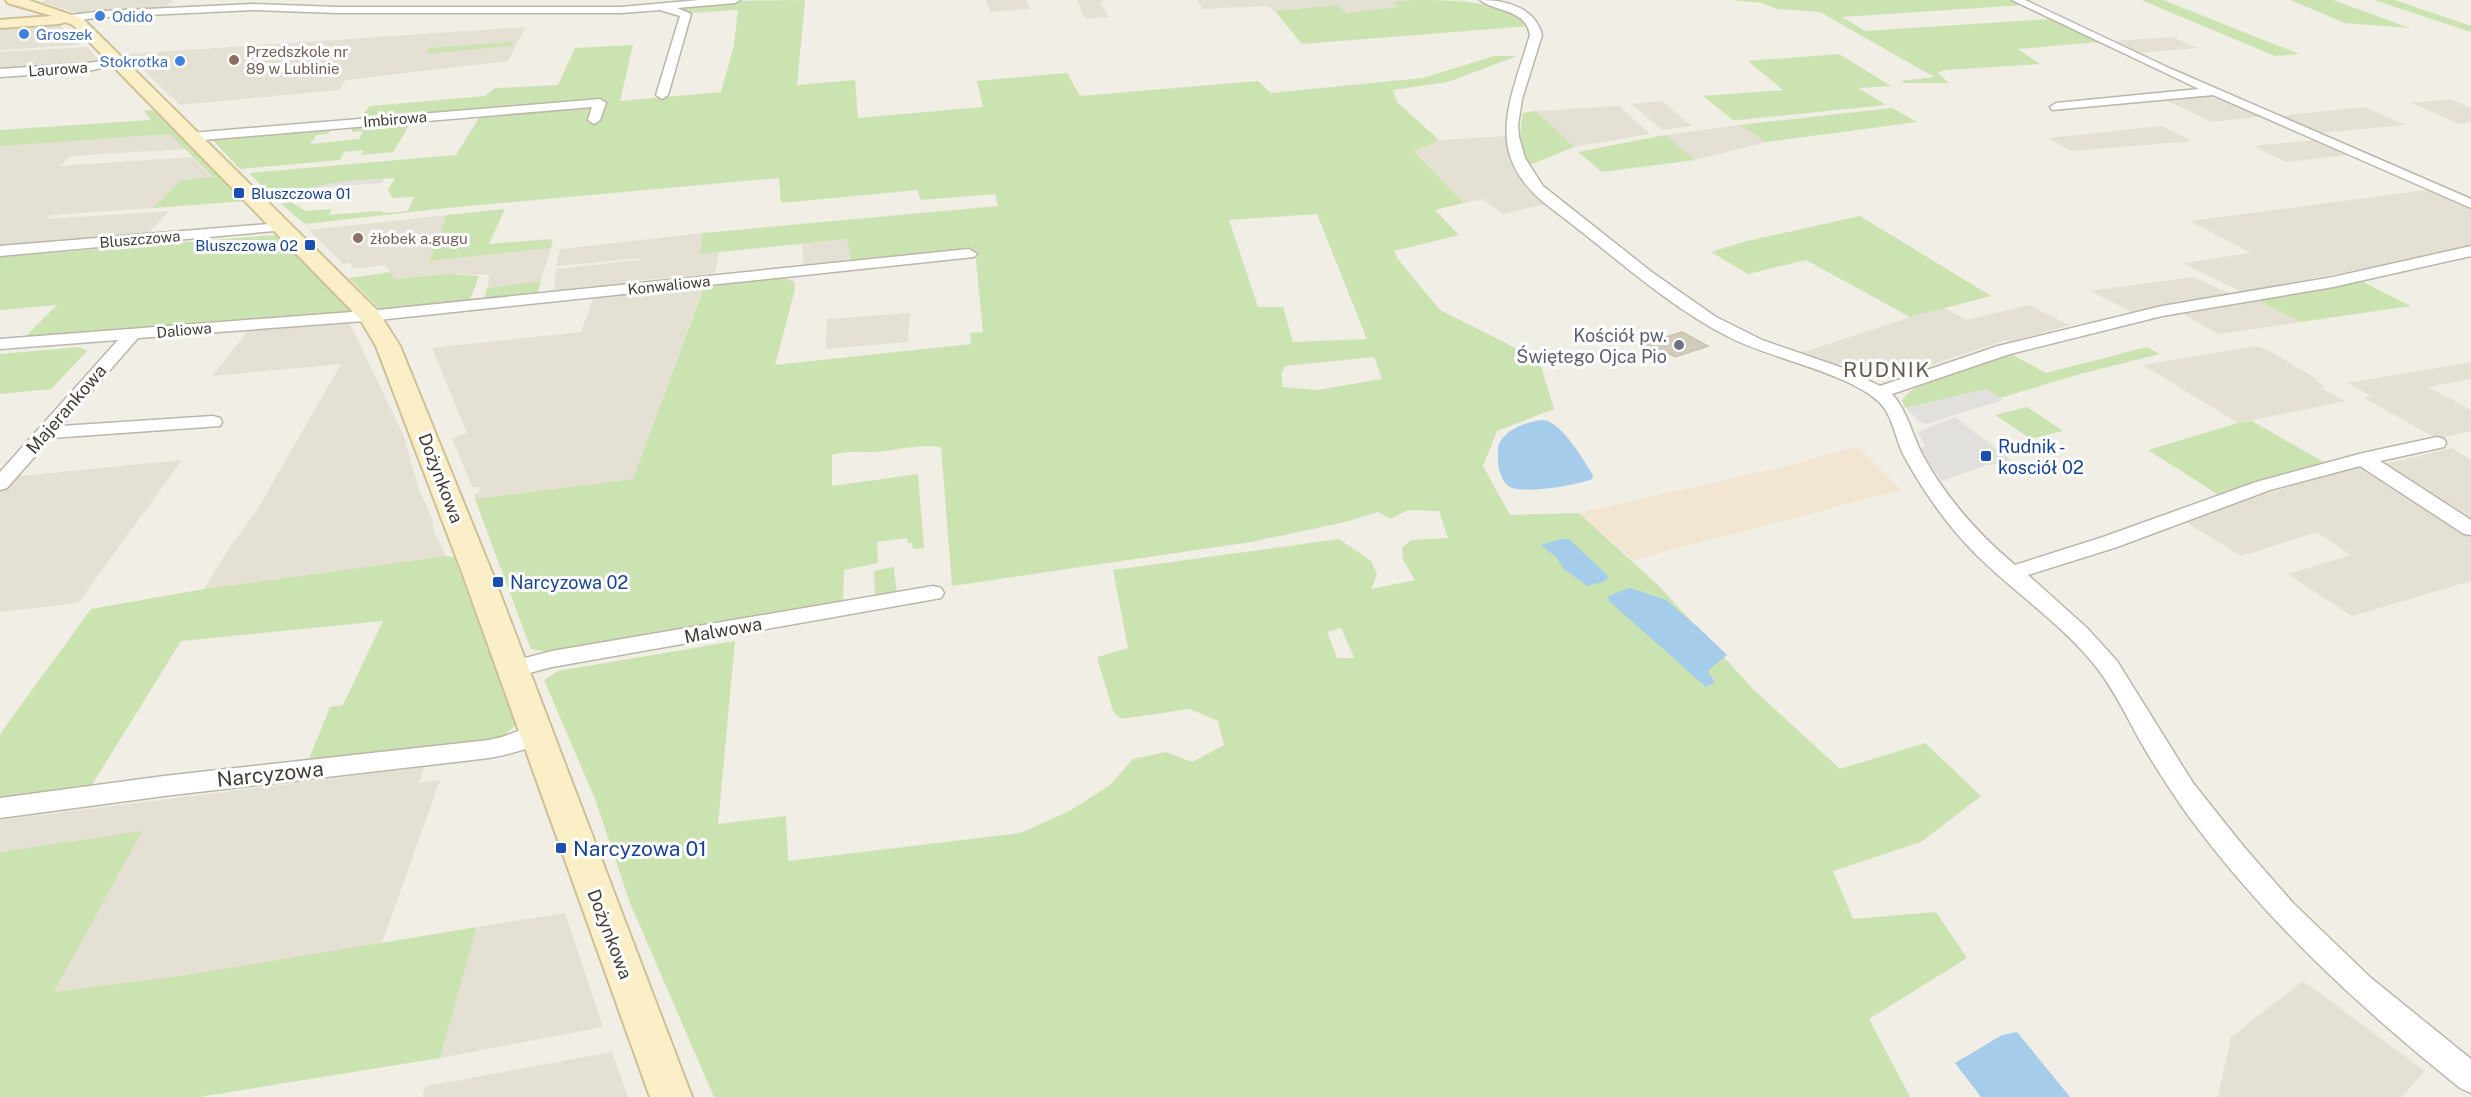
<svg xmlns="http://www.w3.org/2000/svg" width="2471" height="1097" viewBox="0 0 2471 1097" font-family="'Public Sans',sans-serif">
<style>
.residential{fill:#e5e0d4}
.commercial{fill:#f2e5d1}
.green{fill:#cbe3b0;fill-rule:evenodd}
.parking{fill:#e2e0dd}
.water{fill:#a5ccea}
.building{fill:#d2cabb;stroke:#ccc2af;stroke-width:1.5}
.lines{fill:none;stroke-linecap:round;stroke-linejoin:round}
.street-casing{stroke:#bcb6a9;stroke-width:3}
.secondary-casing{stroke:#cec197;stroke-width:4}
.street{fill:#fff;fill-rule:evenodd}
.secondary{fill:#faefc6;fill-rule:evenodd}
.shop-dot{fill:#3f7fe0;stroke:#fff;stroke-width:2}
.education-dot{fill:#8d6e63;stroke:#fff;stroke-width:2}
.transit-dot{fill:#1a4fb4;stroke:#fff;stroke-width:2}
.worship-dot{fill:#6b7280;stroke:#fff;stroke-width:2}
.labels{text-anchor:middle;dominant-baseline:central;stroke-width:6;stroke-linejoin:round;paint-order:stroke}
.far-shop-label{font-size:15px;fill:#366cbe;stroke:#fff;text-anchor:start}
.far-education-label{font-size:15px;fill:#785e54;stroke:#fff;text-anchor:start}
.far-street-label{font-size:15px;fill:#433e35;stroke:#fff}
.far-transit-label{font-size:15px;fill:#164399;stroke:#fff;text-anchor:start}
.worship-label{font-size:18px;fill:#5b616d;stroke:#fff;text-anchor:end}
.street-label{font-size:18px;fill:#433e35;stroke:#fff}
.transit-label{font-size:18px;fill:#164399;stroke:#fff;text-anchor:start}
.quarter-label{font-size:21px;letter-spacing:1.5px;fill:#655c4d;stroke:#fff}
.near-street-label{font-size:21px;fill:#433e35;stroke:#fff}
.near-transit-label{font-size:21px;fill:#164399;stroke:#fff;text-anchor:start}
</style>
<rect width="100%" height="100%" fill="#f1eee5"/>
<g class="residential">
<path d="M45,0H173L162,9L81,14L41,2Z"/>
<path d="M986,0H1027L1030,9L990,12Z"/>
<path d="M1077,0H1110L1100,1L1108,17L1085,19Z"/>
<path d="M1197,0H1415L1395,2L1400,7L1346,13L1337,5L1273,11L1268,6L1203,9Z"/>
<path d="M59,24L79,45L0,50V27Z"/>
<path d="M526,27L508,61L346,80L339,90L180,105L127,54Z"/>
<path d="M2173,37L2198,48L2134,53L2110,41Z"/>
<path d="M87,47L100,62L0,69V52Z"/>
<path d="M2213,93L2264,116L2212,122L2161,98Z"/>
<path d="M2450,99L2471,108V122L2460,124L2411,103Z"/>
<path d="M1662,101L1692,126L1663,130L1631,104Z"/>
<path d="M1619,106L1650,134L1574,147L1536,111Z"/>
<path d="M2364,107L2406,125L2320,133L2280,116Z"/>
<path d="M1739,125L1766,142L1695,160L1665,135Z"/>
<path d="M2162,126L2192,141L2071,151L2048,138Z"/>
<path d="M170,134L187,149L71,156L60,166L192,157L213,178L181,180L153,208L52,215L47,219L169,211L147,235L0,246V145Z"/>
<path d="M1506,136L1514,159L1529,189L1546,204L1503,214L1483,199L1464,203L1414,150L1439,140Z"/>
<path d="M2314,140L2348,155L2286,162L2253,146Z"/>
<path d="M2426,190L2440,192L2471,206V248L2242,292L2182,263L2251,253L2190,221Z"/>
<path d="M447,215L429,261L551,248L541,281L487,288L490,275L449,274L395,279L385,265L354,269L350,263L343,264L309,230Z"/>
<path d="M703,233L700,254L719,252L715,273L635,281L633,286L622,287L621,283L610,284L607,289L588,291V286L573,288L571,291L554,293L556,269L639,260L641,258L556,266L560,249Z"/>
<path d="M847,239L851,263L804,269L802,244Z"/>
<path d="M2193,277L2233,295L2177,301L2170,304L2134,313L2090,291Z"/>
<path d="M704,285L633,479L475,499L474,494L478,493L481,487H472L452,438L467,433L432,348L581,332L594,296Z"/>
<path d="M2258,300L2301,322L2218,334L2180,312Z"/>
<path d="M2029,305L2070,325L2010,342L2006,340L1895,377L1874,376L1848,361L1836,365L1800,353L1942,307L1967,320Z"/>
<path d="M910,313L908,342L826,349L827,319Z"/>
<path d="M349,322L403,434L419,490L432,518L434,532L446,556L204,589L231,545L256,512L341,364L212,376L248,331Z"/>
<path d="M2255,346L2266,349L2317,379L2315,380L2325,386L2321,388L2345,401L2238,423L2143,365Z"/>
<path d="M2471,362V379L2428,387L2471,410V431L2441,438L2432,436L2364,398L2371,396L2348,383Z"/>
<path d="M2452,448L2471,460V581L2352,616L2288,574L2350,555L2317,532L2241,556L2183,520L2332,473L2360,466L2381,465Z"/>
<path d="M182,460L78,603L0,612V490L11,477Z"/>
<path d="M424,767L419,783L440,780L382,943L187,975L54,992L141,832L0,852V820Z"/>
<path d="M565,913L603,1027L440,1058L477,927Z"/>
<path d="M2303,981L2425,1071L2402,1097H2218L2231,1037Z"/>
<path d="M612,1052L628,1097H422L426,1086Z"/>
</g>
<path class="commercial" d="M1858,446L1901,490L1633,560L1579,513L1787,466Z"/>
<g class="green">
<path d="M805,0L797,85L855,80L858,118L983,107L977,81L1067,73L1080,96L1258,81L1271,93L1423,78L1494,56H1517L1448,82L1393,90L1397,102L1439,140L1414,151L1464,203L1435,210L1459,235L1394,251L1397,258L1440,310L1539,360L1554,409L1497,431L1483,466L1510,515L1579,513L1659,586L1753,689L1840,769L1925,743L1981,796L1921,842L1833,871L1853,919L1936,912L1967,958L1869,1019L1910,1097H714L630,903L595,799L544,680L558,671L735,641L718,824L786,816L788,861L1021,833L1071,810L1110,785L1133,759L1166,752L1192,762L1224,745L1218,721L1190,709L1121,719L1113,711L1097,657L1128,648L1113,570L1339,539L1371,561L1377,574L1371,589L1415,580L1403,560L1402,548L1411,540L1448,538L1439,511L1408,510L1391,519L1378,512L1345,522L1251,542L952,586L941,447C915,444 899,450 875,452C860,453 847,450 832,455V486L918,474L924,548L913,549L912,543H908L907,538L877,542L878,563L844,570L843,603L553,653L531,649L475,499L633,479L705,284C722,283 782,272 794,282L795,289L775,365L971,344L970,333L983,332L975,250L851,263L847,239L700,254L703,233L998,206L995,194L921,200L917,190L781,203L779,178L446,208L305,224L281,204L290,202L306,211L331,209L329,215L379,211L386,213L408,211L414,197L392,198L388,190L395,178L346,181L288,192L289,195L275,199L249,173L456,155L482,113L357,121L370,106L485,96L495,88L558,85L575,48L633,45L620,101L721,92L734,45L738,10L687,13L670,8L735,1ZM1317,214L1367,339L1293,342L1283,307H1258L1229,220ZM1374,357L1382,379L1317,390L1283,387L1281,375L1285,366ZM1341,628L1354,657V658H1337L1327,632Z"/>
<path d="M1415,0C1446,0 1511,0 1529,26L1302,44L1275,11L1337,5L1346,13L1399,7L1394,2Z"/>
<path d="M1732,0H2013L2023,5L1842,17L1865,31L2049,19L2100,42L2018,49L2040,64L1944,70L1938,73L1949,83H1905L1901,81L1934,77L1820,12L1777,9L1762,3Z"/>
<path d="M2141,0H2163L2299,54L2275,56Z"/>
<path d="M2290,0H2333L2410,28L2345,23Z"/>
<path d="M2374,0H2395L2471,26V32Z"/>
<path d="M511,42L514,43L511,46L427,54L429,48Z"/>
<path d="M1839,54L1891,86L1858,88L1886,105L1738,120H1733L1703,96L1783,90L1748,61Z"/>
<path d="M1892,108L1917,122L1766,142L1739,125Z"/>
<path d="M152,110L180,134L247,201L153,208L181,180L213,177L170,134L0,146V130L151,120L144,111Z"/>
<path d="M1536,111L1574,147L1532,164L1528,163C1519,143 1519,134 1523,113Z"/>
<path d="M413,119L393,152L361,155L364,150L344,152L340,160L240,169L210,137L333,127L328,134L317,135L310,144L359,139L363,131L352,132V127Z"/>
<path d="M1665,135L1695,160L1602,172L1578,152Z"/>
<path d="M505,209L489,244L553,239L551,248L429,261L447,215Z"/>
<path d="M1860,216L1991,296L1910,317L1806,260L1748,274L1711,252L1743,242Z"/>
<path d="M276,235L356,315L22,340L57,305L0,310V257Z"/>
<path d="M390,272L395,279L449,274L479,276L469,303L381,310L349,278Z"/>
<path d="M2359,280L2411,306L2301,322L2258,300Z"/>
<path d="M541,281L537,296L483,302L487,288Z"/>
<path d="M79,347L87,351L51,389L0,394V354Z"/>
<path d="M2147,347L2160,354L2080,374L2000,398L1986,389L1906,408L1902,401C1919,374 1983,363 2013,355L2046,373Z"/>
<path d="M2027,407L2063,431L2031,439L1995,415Z"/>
<path d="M2252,421L2327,464L2222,497L2148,450L2238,423Z"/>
<path d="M446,556L454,557L516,725L498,741L307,764L330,707L343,705L383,621L181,641L90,788L0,801V734L91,609L204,589Z"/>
<path d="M894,567L897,595L875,598L874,571Z"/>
<path d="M142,831L54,992L187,975L477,927L440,1058L199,1097H0V852Z"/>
</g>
<g class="parking">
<path d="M384,179L381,183L324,187L289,195L287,192L346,181Z"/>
<path d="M1986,389L2003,400L1926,424L1919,421L1906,408Z"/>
<path d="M1955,417L2016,464L1987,465L1942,481L1920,450L1925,446L1918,432Z"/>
</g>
<g class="water">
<path d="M1544,420C1563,424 1582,458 1593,475L1592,479C1578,485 1517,496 1507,485C1501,479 1498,468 1498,460C1498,454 1497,447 1500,442C1507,429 1531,420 1544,420Z"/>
<path d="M1561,539H1569L1609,577L1603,582L1587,586L1564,569L1556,557L1541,545Z"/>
<path d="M1630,588L1666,600L1699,628L1727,655L1713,666L1708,672L1715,682L1706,687L1609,601L1608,596Z"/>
<path d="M2017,1032L2070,1097H1981L1955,1063L2002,1035Z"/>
</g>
<path class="building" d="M1682,332L1708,346L1675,357L1666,352L1644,344Z"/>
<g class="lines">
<defs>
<g id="street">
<path d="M699,0H740L735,3L677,8L691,14L668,95L662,99L656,95L680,16L660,10L621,13H337L253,10L105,17L70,21L65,18L70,15L105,11L253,4L337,7H621Z"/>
<path d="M1480,0C1505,0 1535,7 1542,35L1522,99L1518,125L1519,137L1525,158L1543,186L1653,273L1716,317L1762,340L1843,368L1880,386L1998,346L2162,306L2333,277L2471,246V256L2333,287L2162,316L2010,354L1892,394C1908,412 1912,435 1923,456C1947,499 1977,533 2015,565L2103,537L2256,482L2363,453L2437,437L2444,439L2446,443L2444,447L2380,461L2471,520V535L2464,534L2360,466L2270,490L2117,547L2028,575L2087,628L2117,661L2193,783L2244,847L2294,904L2371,978L2471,1059V1093L2460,1088C2358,1006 2265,920 2187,814C2170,790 2154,765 2139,739C2126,715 2114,690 2097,668C2055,615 1995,581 1953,529C1934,506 1917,480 1903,454C1895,437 1892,413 1878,401C1844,371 1770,359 1727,336C1663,303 1610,252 1552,209C1481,156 1509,105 1530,35C1525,8 1497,13 1480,0Z"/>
<path d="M2012,0H2025L2169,68L2471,199V208L2213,95L2052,110L2050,107L2056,103L2199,89Z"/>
<path d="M116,59L120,60V64L88,71L0,77V69L88,63Z"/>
<path d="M600,99L606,103L600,120L594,124L588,120L592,107L191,141L184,137L191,133Z"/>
<path d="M280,223L287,227L285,230L0,256V246Z"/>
<path d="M969,249L977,254L974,257L378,320L138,338L61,426L213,416L220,418L222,422L220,426L51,438L7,488L0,490V472L118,340L0,349V339L378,310Z"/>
<path d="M933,586L941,588L944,593L941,598L552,667L514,677L506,675L502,669L506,663L552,651Z"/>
<path d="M537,724L546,727L549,733C541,748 505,755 489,758L164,796L0,818V798L164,776L489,740L502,737Z"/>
</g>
<path id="secondary" d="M6,0H28L83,19L377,310L400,346L493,575L692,1097H650L463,575L376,346L360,319L73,25L65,22L59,24L0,28V20L52,16L8,3Z"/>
</defs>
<use href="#street" class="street-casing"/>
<use href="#secondary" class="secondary-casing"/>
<use href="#street" class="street"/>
<use href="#secondary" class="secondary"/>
</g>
<g class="shop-dot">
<circle cx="100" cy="16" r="6"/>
<circle cx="24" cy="34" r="6"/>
<circle cx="180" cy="61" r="6"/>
</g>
<g class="education-dot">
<circle cx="234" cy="60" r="6"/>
<circle cx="358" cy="238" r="6"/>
</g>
<g class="transit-dot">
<rect x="233" y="187" width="12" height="12" rx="3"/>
<rect x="304" y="239" width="12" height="12" rx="3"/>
<rect x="1980" y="450" width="12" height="12" rx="3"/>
<rect x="492" y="576" width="12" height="12" rx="3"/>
<rect x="555" y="842" width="12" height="12" rx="3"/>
</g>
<circle class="worship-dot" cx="1679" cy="345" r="6"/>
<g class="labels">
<g class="far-shop-label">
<text x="112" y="16">Odido</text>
<text x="36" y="34">Groszek</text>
<text x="168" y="61" text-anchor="end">Stokrotka</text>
</g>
<g class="far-education-label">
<text x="246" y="51">Przedszkole nr<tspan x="246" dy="17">89 w Lublinie</tspan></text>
<text x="370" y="238">żłobek a.gugu</text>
</g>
<g class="far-street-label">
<text transform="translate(58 69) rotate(-4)">Laurowa</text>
<text transform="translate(395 119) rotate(-5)">Imbirowa</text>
<text transform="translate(140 239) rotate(-5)">Bluszczowa</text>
<text transform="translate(669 285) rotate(-6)">Konwaliowa</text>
<text transform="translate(184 330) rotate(-5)">Daliowa</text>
</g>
<g class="far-transit-label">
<text x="251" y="193">Bluszczowa 01</text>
<text x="298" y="245" text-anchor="end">Bluszczowa 02</text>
</g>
<g class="worship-label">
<text x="1667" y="335">Kościół pw.<tspan x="1667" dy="21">Świętego Ojca Pio</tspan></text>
</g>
<g class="street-label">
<text transform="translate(66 409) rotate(-49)">Majerankowa</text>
<text transform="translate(441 478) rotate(69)">Dożynkowa</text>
<text transform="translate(723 630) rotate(-10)">Malwowa</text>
<text transform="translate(610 934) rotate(69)">Dożynkowa</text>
</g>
<g class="transit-label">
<text x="1998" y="446">Rudnik -<tspan x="1998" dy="21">kosciół 02</tspan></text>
<text x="510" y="582">Narcyzowa 02</text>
</g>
<g class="quarter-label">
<text x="1887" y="369">RUDNIK</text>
</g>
<g class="near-street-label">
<text transform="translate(270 774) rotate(-6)">Narcyzowa</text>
</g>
<g class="near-transit-label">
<text x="573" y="848">Narcyzowa 01</text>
</g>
</g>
</svg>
